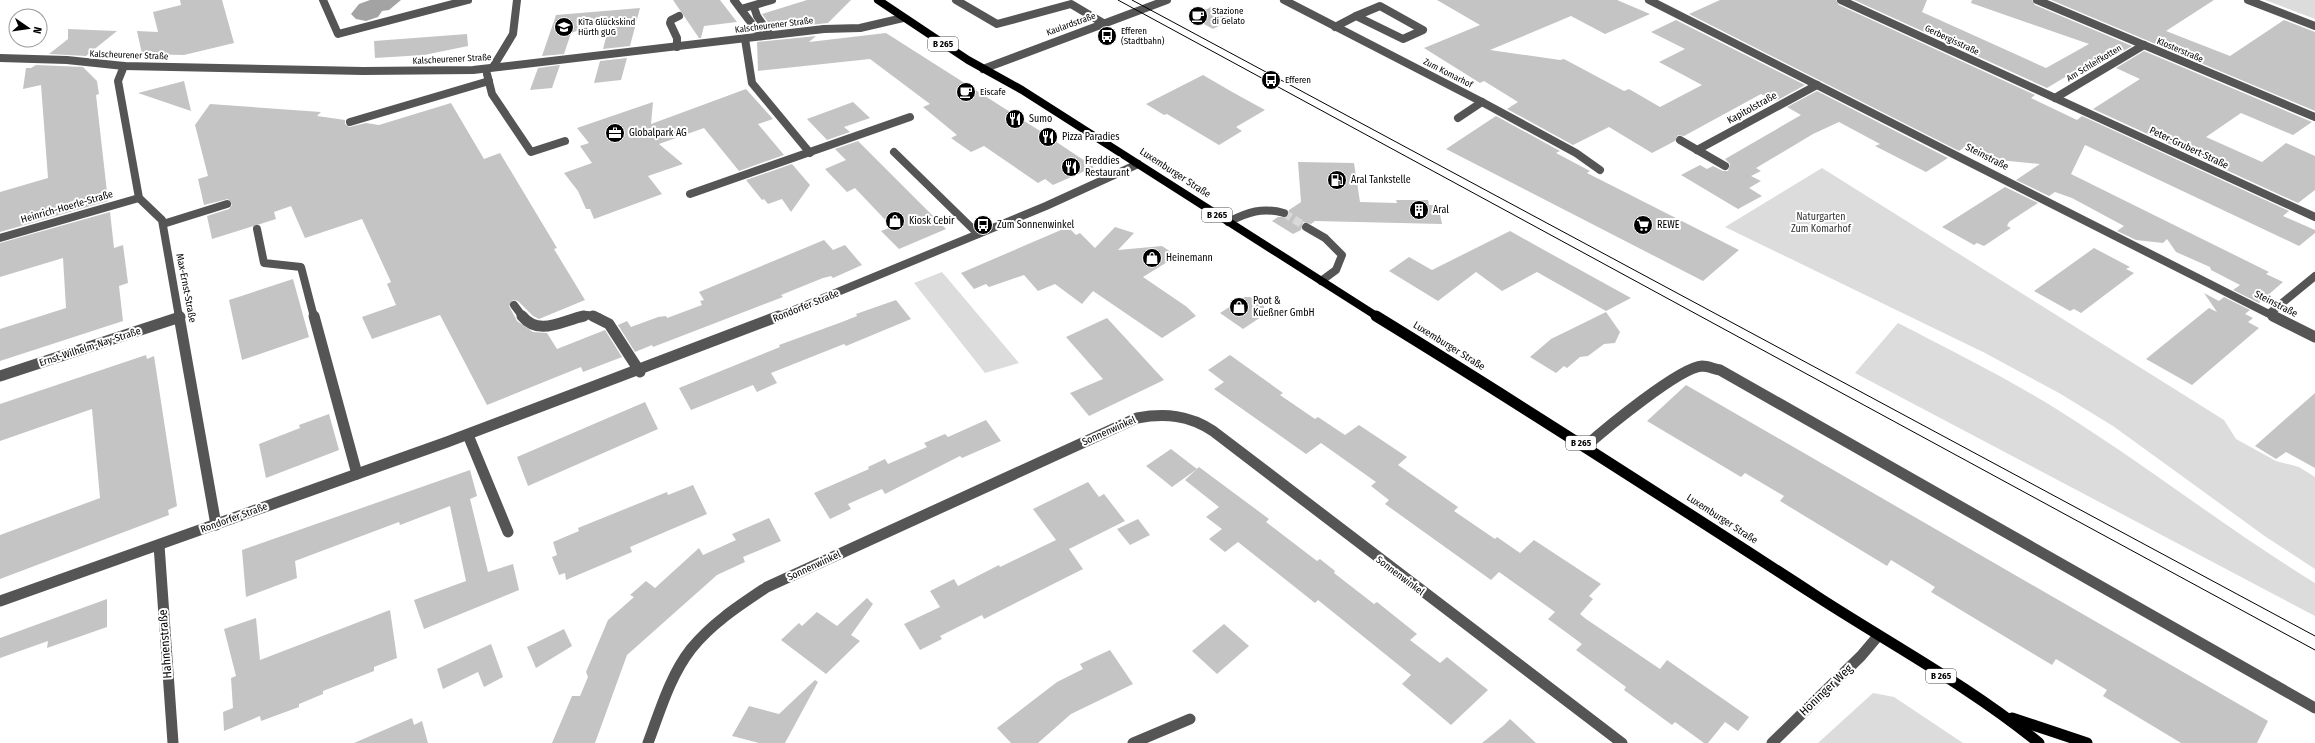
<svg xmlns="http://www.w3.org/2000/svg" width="2315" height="743" viewBox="0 0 2315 743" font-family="'Fira Sans Condensed',sans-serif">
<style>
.green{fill:#dcdcdc}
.water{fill:#a3a3a3}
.building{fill:#c4c4c4}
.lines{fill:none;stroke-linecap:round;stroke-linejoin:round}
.minor-tunnel{stroke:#d9d9d9;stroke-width:8;stroke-dasharray:8 4;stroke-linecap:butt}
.minor-far1{stroke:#555;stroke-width:8}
.minor{stroke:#555;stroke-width:11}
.major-far1{stroke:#000;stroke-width:8}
.major{stroke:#000;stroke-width:11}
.tram{stroke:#000;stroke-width:1}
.labels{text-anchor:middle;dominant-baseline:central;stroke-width:4;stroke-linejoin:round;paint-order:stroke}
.far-poi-label{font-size:9px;fill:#000;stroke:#fff;text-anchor:start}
.far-street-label{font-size:9px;fill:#000;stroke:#fff}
.shield{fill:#fff;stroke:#4c4c4c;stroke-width:1}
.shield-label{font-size:9px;font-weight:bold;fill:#000}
.street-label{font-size:10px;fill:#000;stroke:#fff}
.poi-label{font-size:10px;fill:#000;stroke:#fff;text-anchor:start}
.park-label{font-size:10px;fill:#333;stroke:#fff}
.near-street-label{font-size:12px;fill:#000;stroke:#fff}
</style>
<rect width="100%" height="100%" fill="#fff"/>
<g class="green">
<path d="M2265,0H2315V19Z"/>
<path d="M1822,168L2224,420L2236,439L2276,461L2299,467L2315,477V569L2266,537L2113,426L2059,393L1985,353L1725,227Z"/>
<path d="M942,272L1019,363L985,373L914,283Z"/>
<path d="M1898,323C1952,351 2007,378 2058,410C2146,465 2227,529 2315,583V616L1855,373Z"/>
<path d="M1873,693L1894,697L1963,743H1818Z"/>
</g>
<path class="water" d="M370,0H401L389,10L382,11L378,17L366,21L356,19L351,14L359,4Z"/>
<g class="building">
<path d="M180,0H222L234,43L184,55L142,54L137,31L158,32L153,12L181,5Z"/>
<path d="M673,0H720L737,22L704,26L701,38H699Z"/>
<path d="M807,0H851L828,23L773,29L762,14Z"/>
<path d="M1437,0H1617L1650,14L1605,34L1571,16L1490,50L1560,60L1564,59L1624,91L1629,89L1660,107L1702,85L1659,62L1685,49L1651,32L1676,20L1805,85L1776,101L1761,94L1684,136L1678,135L1675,141L1652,153L1609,127L1573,145L1507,109L1518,102L1484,81L1480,83L1424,48L1480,25Z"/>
<path d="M1720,0H1836L1839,5L2035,95L2031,98L2077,120L2082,116L2289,211L2283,216L2315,230V233L2299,246L2085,145L2071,174L2269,272L2266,274L2283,282L2259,303L2233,290L2240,285L2211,270L2210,267L2176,252L2167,239L2163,243L2136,240L2117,231L2124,226L2072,198L2055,192L2049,196L2016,180L2040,164L1989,159L1986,155L1967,145L1959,151L1689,14Z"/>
<path d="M1854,0H1927L1922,12L2046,68L2089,44L1971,3L1972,0H2032L2035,5L2132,46L2103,63L2095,59L2047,88Z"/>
<path d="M2051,0H2214L2166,31L2230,56L2284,20L2315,32V111Z"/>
<path d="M1211,7L1233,19L1213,29L1191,17Z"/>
<path d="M640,8L630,46L603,49L611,19L571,33L564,54L542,56L556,15Z"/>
<path d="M68,29L117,31L86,56L49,54L68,39Z"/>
<path d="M886,33L1037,129L1094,167L1053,185L1045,179L1038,183L984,146L971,152L951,138L957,135L923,107L930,104L870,59L758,71L757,42L816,36L809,42Z"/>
<path d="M467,34L468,46L424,55L375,58L374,41Z"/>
<path d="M2144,51L2312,122L2293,135L2241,113L2206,137L2262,162L2286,143L2315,156V190L2298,203L2093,109L2140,79L2116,68Z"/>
<path d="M627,58L621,80L594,83L600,61Z"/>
<path d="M36,65L83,67L97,81L99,94L96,95L108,201L0,232V192L48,178L41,85L23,89L26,68H31Z"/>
<path d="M560,65L552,88L530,90L538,68Z"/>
<path d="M1203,75L1234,93L1265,110L1236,127L1242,131L1219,145L1167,114L1164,115L1146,104Z"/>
<path d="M184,81L191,111L138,93Z"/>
<path d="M746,89L773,119L758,124L784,155L739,171L704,128L659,144L683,164L648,176L662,194L594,219L590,209H586L578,191L564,173L592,163L580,146L589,143L577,128L653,102L651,124Z"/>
<path d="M1817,91L1948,158L1926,172L1875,146L1880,144L1839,122L1813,134L1756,168L1761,171L1751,176L1761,181L1749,188L1762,196L1738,209L1681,175L1700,165L1707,169L1713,166L1723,171H1728L1730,164L1725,159L1801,115L1787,107Z"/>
<path d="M853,102L870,118L844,127L850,132L827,140L807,119Z"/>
<path d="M451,103L484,159L500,153L557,248L554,249L585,300L539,319L533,316L518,301L513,300L509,306L517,321L533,332L547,333L557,349L605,330L622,357L583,372L581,367L487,405L440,315L372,339L362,317L396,305L387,284L391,282L362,219L305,238L291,206L274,212L276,219L212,239L207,216L229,209L232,205L228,199L204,205L198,179L208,176L195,125L210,104L321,112L317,116L345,120V124L349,127L366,123L379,125Z"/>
<path d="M1496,116L1560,151L1556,153L1590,171L1587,173L1739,250L1703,281L1446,149Z"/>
<path d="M858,141L946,229L899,249L881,231L892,227L855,188L847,192L825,169L846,160L835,149Z"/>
<path d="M1298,162L1354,163L1360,202L1397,203L1396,200H1428L1429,205H1438L1442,224L1315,221L1311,224L1303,222L1301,230L1293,234L1272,221L1278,217H1288L1289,210L1301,202Z"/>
<path d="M792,164L810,185L791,212L782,199L768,204L764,199L762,200L746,180Z"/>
<path d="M2005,187L2038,203L2009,222L2007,226L2011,228L1984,246L1977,243L1974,245L1942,227Z"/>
<path d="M110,212L114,248L123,245L128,283L119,286L123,321L0,361V329L66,308L63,258L0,277V243Z"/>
<path d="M1068,227L1076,235L1080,233L1095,248L1115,227L1134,233L1118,250L1162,246L1177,256L1143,277L1187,307L1196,316L1162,338L1093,291L1082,304L1055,284L1038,291L1024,275L989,287L986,284L974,289L961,273Z"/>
<path d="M1510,231L1544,250L1631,298L1606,311L1537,272L1502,291L1476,272L1438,301L1389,271L1409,257L1432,270Z"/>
<path d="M824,240L833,250L845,245L862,265L833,278L831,276L823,278L781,295L783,297L653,347L652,345L635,352L618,325L627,321L631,327L658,317L666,316L667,318L702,305L700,301L704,300L699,292Z"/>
<path d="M2094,248L2130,267L2126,269L2134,273L2081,313L2074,309L2070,311L2034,291Z"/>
<path d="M293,279L309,337L242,360L229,300Z"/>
<path d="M2204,293L2219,301L2224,297L2250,310L2245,314L2253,318L2248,322L2259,328L2192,385L2146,359L2209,308L2217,312Z"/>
<path d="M1245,297H1250L1264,306V315L1243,329L1220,313Z"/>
<path d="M896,300L911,319L846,346L844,344L771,373L777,383L757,392L753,385L691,410L679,388L780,347L779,345L842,322L857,316L856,314Z"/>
<path d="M1606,312L1620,332L1615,343L1604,344L1588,356L1580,357L1567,368L1564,366L1556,373L1530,357L1551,339Z"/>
<path d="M1107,318L1164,380L1089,416L1070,393L1103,379L1066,337Z"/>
<path d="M146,355L147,359L154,356L177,506L168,510L169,515L0,579V535L100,498L92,409L0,441V404Z"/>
<path d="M1230,355L1283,393L1280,395L1315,419L1318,417L1345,435L1359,425L1407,457L1398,465L1458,507L1454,511L1495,539L1497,537L1520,553L1534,540L1601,584L1589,596L1593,599L1580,614L1586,619L1660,669L1667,660L1749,717L1738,731L1725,722L1708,743H1704L1675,722L1672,725L1624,690L1626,687L1576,650L1582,644L1548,619L1555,612L1499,572L1491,580L1385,504L1389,500L1371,486L1376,482L1321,443L1306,454L1214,389L1224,382L1208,370Z"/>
<path d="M1686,385L2268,721L2257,743H2181L2103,696L2107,690L2056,659L2052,665L1931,592L1935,587L1914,574L1891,560L1887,566L1780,501L1784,496L1745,473L1741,477L1647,421Z"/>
<path d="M2315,393V468L2286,452L2276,459L2255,446Z"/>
<path d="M645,402L658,429L528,486L517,457Z"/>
<path d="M329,414L339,450L266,478L259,444L300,428L299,425Z"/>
<path d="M986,420L1001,441L962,458L960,456L885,494L882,489L848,504L851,509L830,519L814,493L869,469L868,467L885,459L888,464L927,447L924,443L945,434L948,437Z"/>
<path d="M1171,449L1197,469L1172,487L1146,466Z"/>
<path d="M1199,467L1269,519L1266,522L1317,561L1320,559L1335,571L1334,573L1374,604L1377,602L1417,634L1410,640L1440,663L1447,657L1488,690L1451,725L1402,684L1411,675L1318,600L1315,603L1238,542L1225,552L1209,539L1222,529L1206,517L1219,507L1185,480Z"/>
<path d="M470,470L477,496L470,499L488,572L513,564L519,590L424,629L414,600L466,581L450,506L400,525L399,522L295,561L297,578L246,597L242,550Z"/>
<path d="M1088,482L1099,497L1104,494L1125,521L1069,549L1083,569L984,619L982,615L940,636L942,639L920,650L904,624L940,607L930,591L954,579L958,586L999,565L1000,567L1056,540L1033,509Z"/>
<path d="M693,485L707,514L630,547L632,552L566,580L565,573L559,575L552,557L557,555L553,542L579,531L578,528L667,492L668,495Z"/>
<path d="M769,518L781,541L743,557L745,562L717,575L627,655L595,743H552L572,696H580L588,677L586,672L608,620L634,597L630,595L646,581L655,588L699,548L703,555L736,540L732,534Z"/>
<path d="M1138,519L1150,535L1130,545L1117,529Z"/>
<path d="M867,598L873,604L851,635L860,641L826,674L781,640L799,623L802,626L817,612L837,626Z"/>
<path d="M107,599V627L47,648L48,641L0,658V638Z"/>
<path d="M390,610L397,658L374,667V671L323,691V694L299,704V707L261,721L260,716L224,731L223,712L233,708L231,678L236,676L224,629L256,618L260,660Z"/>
<path d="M1224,624L1249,646L1217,674L1192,651Z"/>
<path d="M564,629L572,646L536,668L527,647Z"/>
<path d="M491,644L503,677L484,687L478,672L443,689L437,669Z"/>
<path d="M1110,650L1133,684L1071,714L1038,743H1011L997,728L1057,682L1083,669L1080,664Z"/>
<path d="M815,680L818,682L785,743H759L732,736L749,706L779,714Z"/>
<path d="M412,718L414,725L422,721L428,743H354Z"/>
<path d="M1510,719L1536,743H1482L1503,726Z"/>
</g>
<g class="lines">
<path class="minor-tunnel" d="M1284,213L1306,227"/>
<g class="minor-far1">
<path d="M323,0L338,34L468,0"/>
<path d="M734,0L761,36"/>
<path d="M956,0L997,24L1071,4L1103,23"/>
<path d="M1284,0L1482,102L1576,153L1600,170"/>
<path d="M1649,0L2275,317"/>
<path d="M1841,0L2315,217"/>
<path d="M2037,0L2315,117"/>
<path d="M2248,0L2315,26"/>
<path d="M1380,6L1423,30L1403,39L1356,16Z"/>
<path d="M741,9L772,0"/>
<path d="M755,10L757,16L770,35"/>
<path d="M1335,27L1356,16"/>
<path d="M745,39L752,83L810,153"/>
<path d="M677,47V38L670,23L671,20L679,16"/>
<path d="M0,58L67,60L124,66L363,71L473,70L824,29L860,28L903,18"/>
<path d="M124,66L118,81L139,198L162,220L179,317"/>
<path d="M493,67L513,34L517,0"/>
<path d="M983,69L1167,0"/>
<path d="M487,74L492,94L531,152L565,141"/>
<path d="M2055,98L2144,45"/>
<path d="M1458,118L1482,102"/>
<path d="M350,122L489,81"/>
<path d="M1680,140L1725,166"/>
<path d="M1697,150L1817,85"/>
<path d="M894,152L978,234"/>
<path d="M690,194L910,117"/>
<path d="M1228,222C1248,212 1262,207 1284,213"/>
<path d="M163,224L227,204"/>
<path d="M1306,227L1325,238L1342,255L1336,270L1321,281"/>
<path d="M257,229L264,263L301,267L314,317"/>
<path d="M0,238L139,198"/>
<path d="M514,305L523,317"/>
<path d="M2270,313L2315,276"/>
<path d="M579,317L587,315L598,317"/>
<path d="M777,317L1046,206L1138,164"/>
</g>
<g class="minor">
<path d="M179,316L216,525"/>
<path d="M314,316L357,474"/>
<path d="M522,316C539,337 563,320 584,316"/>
<path d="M593,316L609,324L640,372"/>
<path d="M2273,316L2315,337"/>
<path d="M0,376L180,317"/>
<path d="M468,435L508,532"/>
<path d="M1586,446C1605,429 1680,367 1702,366C1708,366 1714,369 1720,370L2315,708"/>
<path d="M159,545L173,743"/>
<path d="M0,601L447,442L779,316"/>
<path d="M648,743C660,711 670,676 691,649C712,623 740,605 767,587L1137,418C1165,413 1189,415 1213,431L1622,743"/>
<path d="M1133,743L1190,719"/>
<path d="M1772,743L1861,656L1878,636"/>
</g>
<path class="major-far1" d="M878,0L968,60L1022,90L1378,317"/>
<g class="major">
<path d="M1376,316C1526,408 1673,503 1821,599C1894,646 1972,688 2039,743"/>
<path d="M2012,718L2087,743"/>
</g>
<g class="tram">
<path d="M1118,0L2315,650"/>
<path d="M1132,0L2315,636"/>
</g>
</g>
<defs>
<symbol id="cafe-disc" viewBox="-11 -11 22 22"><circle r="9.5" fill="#000" stroke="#fff"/><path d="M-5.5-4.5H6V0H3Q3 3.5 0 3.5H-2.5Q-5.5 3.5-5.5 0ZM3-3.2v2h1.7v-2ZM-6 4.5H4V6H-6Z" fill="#fff"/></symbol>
<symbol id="school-disc" viewBox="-11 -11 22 22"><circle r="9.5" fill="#000" stroke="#fff"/><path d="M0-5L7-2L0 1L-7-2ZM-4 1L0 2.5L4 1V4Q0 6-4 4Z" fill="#fff"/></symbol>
<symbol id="bus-disc" viewBox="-11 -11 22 22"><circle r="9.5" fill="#000" stroke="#fff"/><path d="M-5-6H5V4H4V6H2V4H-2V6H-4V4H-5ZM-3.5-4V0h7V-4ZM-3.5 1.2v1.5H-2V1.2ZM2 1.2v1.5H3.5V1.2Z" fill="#fff"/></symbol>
<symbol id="restaurant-disc" viewBox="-11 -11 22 22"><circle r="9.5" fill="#000" stroke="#fff"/><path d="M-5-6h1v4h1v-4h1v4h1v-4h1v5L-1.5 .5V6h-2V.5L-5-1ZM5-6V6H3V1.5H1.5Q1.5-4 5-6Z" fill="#fff"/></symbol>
<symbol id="office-disc" viewBox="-11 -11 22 22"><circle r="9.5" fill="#000" stroke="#fff"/><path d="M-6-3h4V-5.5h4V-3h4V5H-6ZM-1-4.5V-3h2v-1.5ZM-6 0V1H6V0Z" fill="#fff"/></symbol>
<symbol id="fuel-disc" viewBox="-11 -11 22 22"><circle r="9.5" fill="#000" stroke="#fff"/><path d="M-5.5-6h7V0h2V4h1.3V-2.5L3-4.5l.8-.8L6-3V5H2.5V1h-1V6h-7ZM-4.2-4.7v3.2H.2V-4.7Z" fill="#fff"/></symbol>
<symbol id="building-disc" viewBox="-11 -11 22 22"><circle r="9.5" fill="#000" stroke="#fff"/><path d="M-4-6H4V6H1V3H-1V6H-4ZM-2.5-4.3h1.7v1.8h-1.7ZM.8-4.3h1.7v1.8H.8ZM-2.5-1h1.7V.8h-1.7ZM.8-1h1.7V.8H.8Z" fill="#fff"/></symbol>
<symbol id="shop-disc" viewBox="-11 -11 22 22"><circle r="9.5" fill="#000" stroke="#fff"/><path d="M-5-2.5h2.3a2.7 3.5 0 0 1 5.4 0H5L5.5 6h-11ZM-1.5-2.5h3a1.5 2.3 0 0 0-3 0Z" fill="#fff"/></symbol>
<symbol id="supermarket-disc" viewBox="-11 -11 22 22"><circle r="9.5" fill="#000" stroke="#fff"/><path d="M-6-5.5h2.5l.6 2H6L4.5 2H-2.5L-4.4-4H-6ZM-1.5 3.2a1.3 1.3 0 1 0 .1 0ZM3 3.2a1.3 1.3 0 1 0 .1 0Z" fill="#fff"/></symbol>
</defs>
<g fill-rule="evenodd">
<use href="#cafe-disc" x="1187" y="5" width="22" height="22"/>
<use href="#school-disc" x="553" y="16" width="22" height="22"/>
<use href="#bus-disc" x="1096" y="25" width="22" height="22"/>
<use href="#bus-disc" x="1260" y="69" width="22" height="22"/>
<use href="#cafe-disc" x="955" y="81" width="22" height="22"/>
<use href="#restaurant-disc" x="1004" y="108" width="22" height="22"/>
<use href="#office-disc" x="604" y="122" width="22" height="22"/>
<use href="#restaurant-disc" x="1037" y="126" width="22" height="22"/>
<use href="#restaurant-disc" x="1060" y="156" width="22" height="22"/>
<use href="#fuel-disc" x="1326" y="169" width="22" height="22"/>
<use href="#building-disc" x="1408" y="199" width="22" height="22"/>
<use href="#shop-disc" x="884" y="210" width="22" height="22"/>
<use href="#bus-disc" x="972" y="214" width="22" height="22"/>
<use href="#supermarket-disc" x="1632" y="214" width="22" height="22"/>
<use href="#shop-disc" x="1141" y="247" width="22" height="22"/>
<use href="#shop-disc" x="1228" y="296" width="22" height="22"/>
</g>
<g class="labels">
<g class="far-poi-label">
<text x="1212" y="11">Stazione<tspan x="1212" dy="10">di Gelato</tspan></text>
<text x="578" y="22">KiTa Glückskind<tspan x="578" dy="10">Hürth gUG</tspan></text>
<text x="1121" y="31">Efferen<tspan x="1121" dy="10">(Stadtbahn)</tspan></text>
<text x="1285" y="80">Efferen</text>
<text x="980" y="92">Eiscafe</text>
</g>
<g class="far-street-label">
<text transform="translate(1071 24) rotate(-20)">Kaulardstraße</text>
<text transform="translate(774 25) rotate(-7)">Kalscheurener Straße</text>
<text transform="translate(1952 40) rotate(25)">Gerbergisstraße</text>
<text transform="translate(2180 50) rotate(23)">Klosterstraße</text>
<text transform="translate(129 55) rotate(2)">Kalscheurener Straße</text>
<text transform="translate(452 59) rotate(-3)">Kalscheurener Straße</text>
<text transform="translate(2094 63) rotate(-31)">Am Schleifkotten</text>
<text transform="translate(1448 73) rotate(27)">Zum Komarhof</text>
</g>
<g class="shield">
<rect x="928" y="37" width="30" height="14" rx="3"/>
<rect x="1202" y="208" width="30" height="14" rx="3"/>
<rect x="1566" y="436" width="30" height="14" rx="3"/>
<rect x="1926" y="669" width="30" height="14" rx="3"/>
</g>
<g class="shield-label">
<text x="943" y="44">B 265</text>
<text x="1217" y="215">B 265</text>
<text x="1581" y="443">B 265</text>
<text x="1941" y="676">B 265</text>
</g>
<g class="street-label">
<text transform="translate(1752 108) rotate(-29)">Kapitolstraße</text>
<text transform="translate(2189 148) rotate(25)">Peter-Grubert-Straße</text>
<text transform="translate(1987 157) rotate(27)">Steinstraße</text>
<text transform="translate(1175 173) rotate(33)">Luxemburger Straße</text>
<text transform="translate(67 207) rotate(-16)">Heinrich-Hoerle-Straße</text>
<text transform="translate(186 288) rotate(79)">Max-Ernst-Straße</text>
<text transform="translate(2276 304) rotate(27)">Steinstraße</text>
<text transform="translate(806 306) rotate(-22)">Rondorfer Straße</text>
<text transform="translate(1449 346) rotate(32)">Luxemburger Straße</text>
<text transform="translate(90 347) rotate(-18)">Ernst-Wilhelm-Nay-Straße</text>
<text transform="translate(1109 431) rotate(-24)">Sonnenwinkel</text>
<text transform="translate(234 518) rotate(-20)">Rondorfer Straße</text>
<text transform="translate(1722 519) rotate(33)">Luxemburger Straße</text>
<text transform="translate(814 566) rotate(-25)">Sonnenwinkel</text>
<text transform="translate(1400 576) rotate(37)">Sonnenwinkel</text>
</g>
<g class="poi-label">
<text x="1029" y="119">Sumo</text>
<text x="629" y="133">Globalpark AG</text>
<text x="1062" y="137">Pizza Paradies</text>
<text x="1085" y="161">Freddies<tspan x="1085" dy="12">Restaurant</tspan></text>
<text x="1351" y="180">Aral Tankstelle</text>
<text x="1433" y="210">Aral</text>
<text x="909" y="221">Kiosk Cebir</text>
<text x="997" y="225">Zum Sonnenwinkel</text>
<text x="1657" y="225">REWE</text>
<text x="1166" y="258">Heinemann</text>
<text x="1253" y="301">Poot &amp;<tspan x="1253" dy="12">Kueßner GmbH</tspan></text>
</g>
<g class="park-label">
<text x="1821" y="217">Naturgarten<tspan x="1821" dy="12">Zum Komarhof</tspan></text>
</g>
<g class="near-street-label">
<text transform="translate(165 644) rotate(-94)">Hahnenstraße</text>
<text transform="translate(1826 690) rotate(-44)">Höninger Weg</text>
</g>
</g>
<g transform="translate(28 28) rotate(103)"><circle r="19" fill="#ffffff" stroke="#999999"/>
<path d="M0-3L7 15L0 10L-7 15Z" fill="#000000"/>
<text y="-6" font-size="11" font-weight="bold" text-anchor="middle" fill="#000000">N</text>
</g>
</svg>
